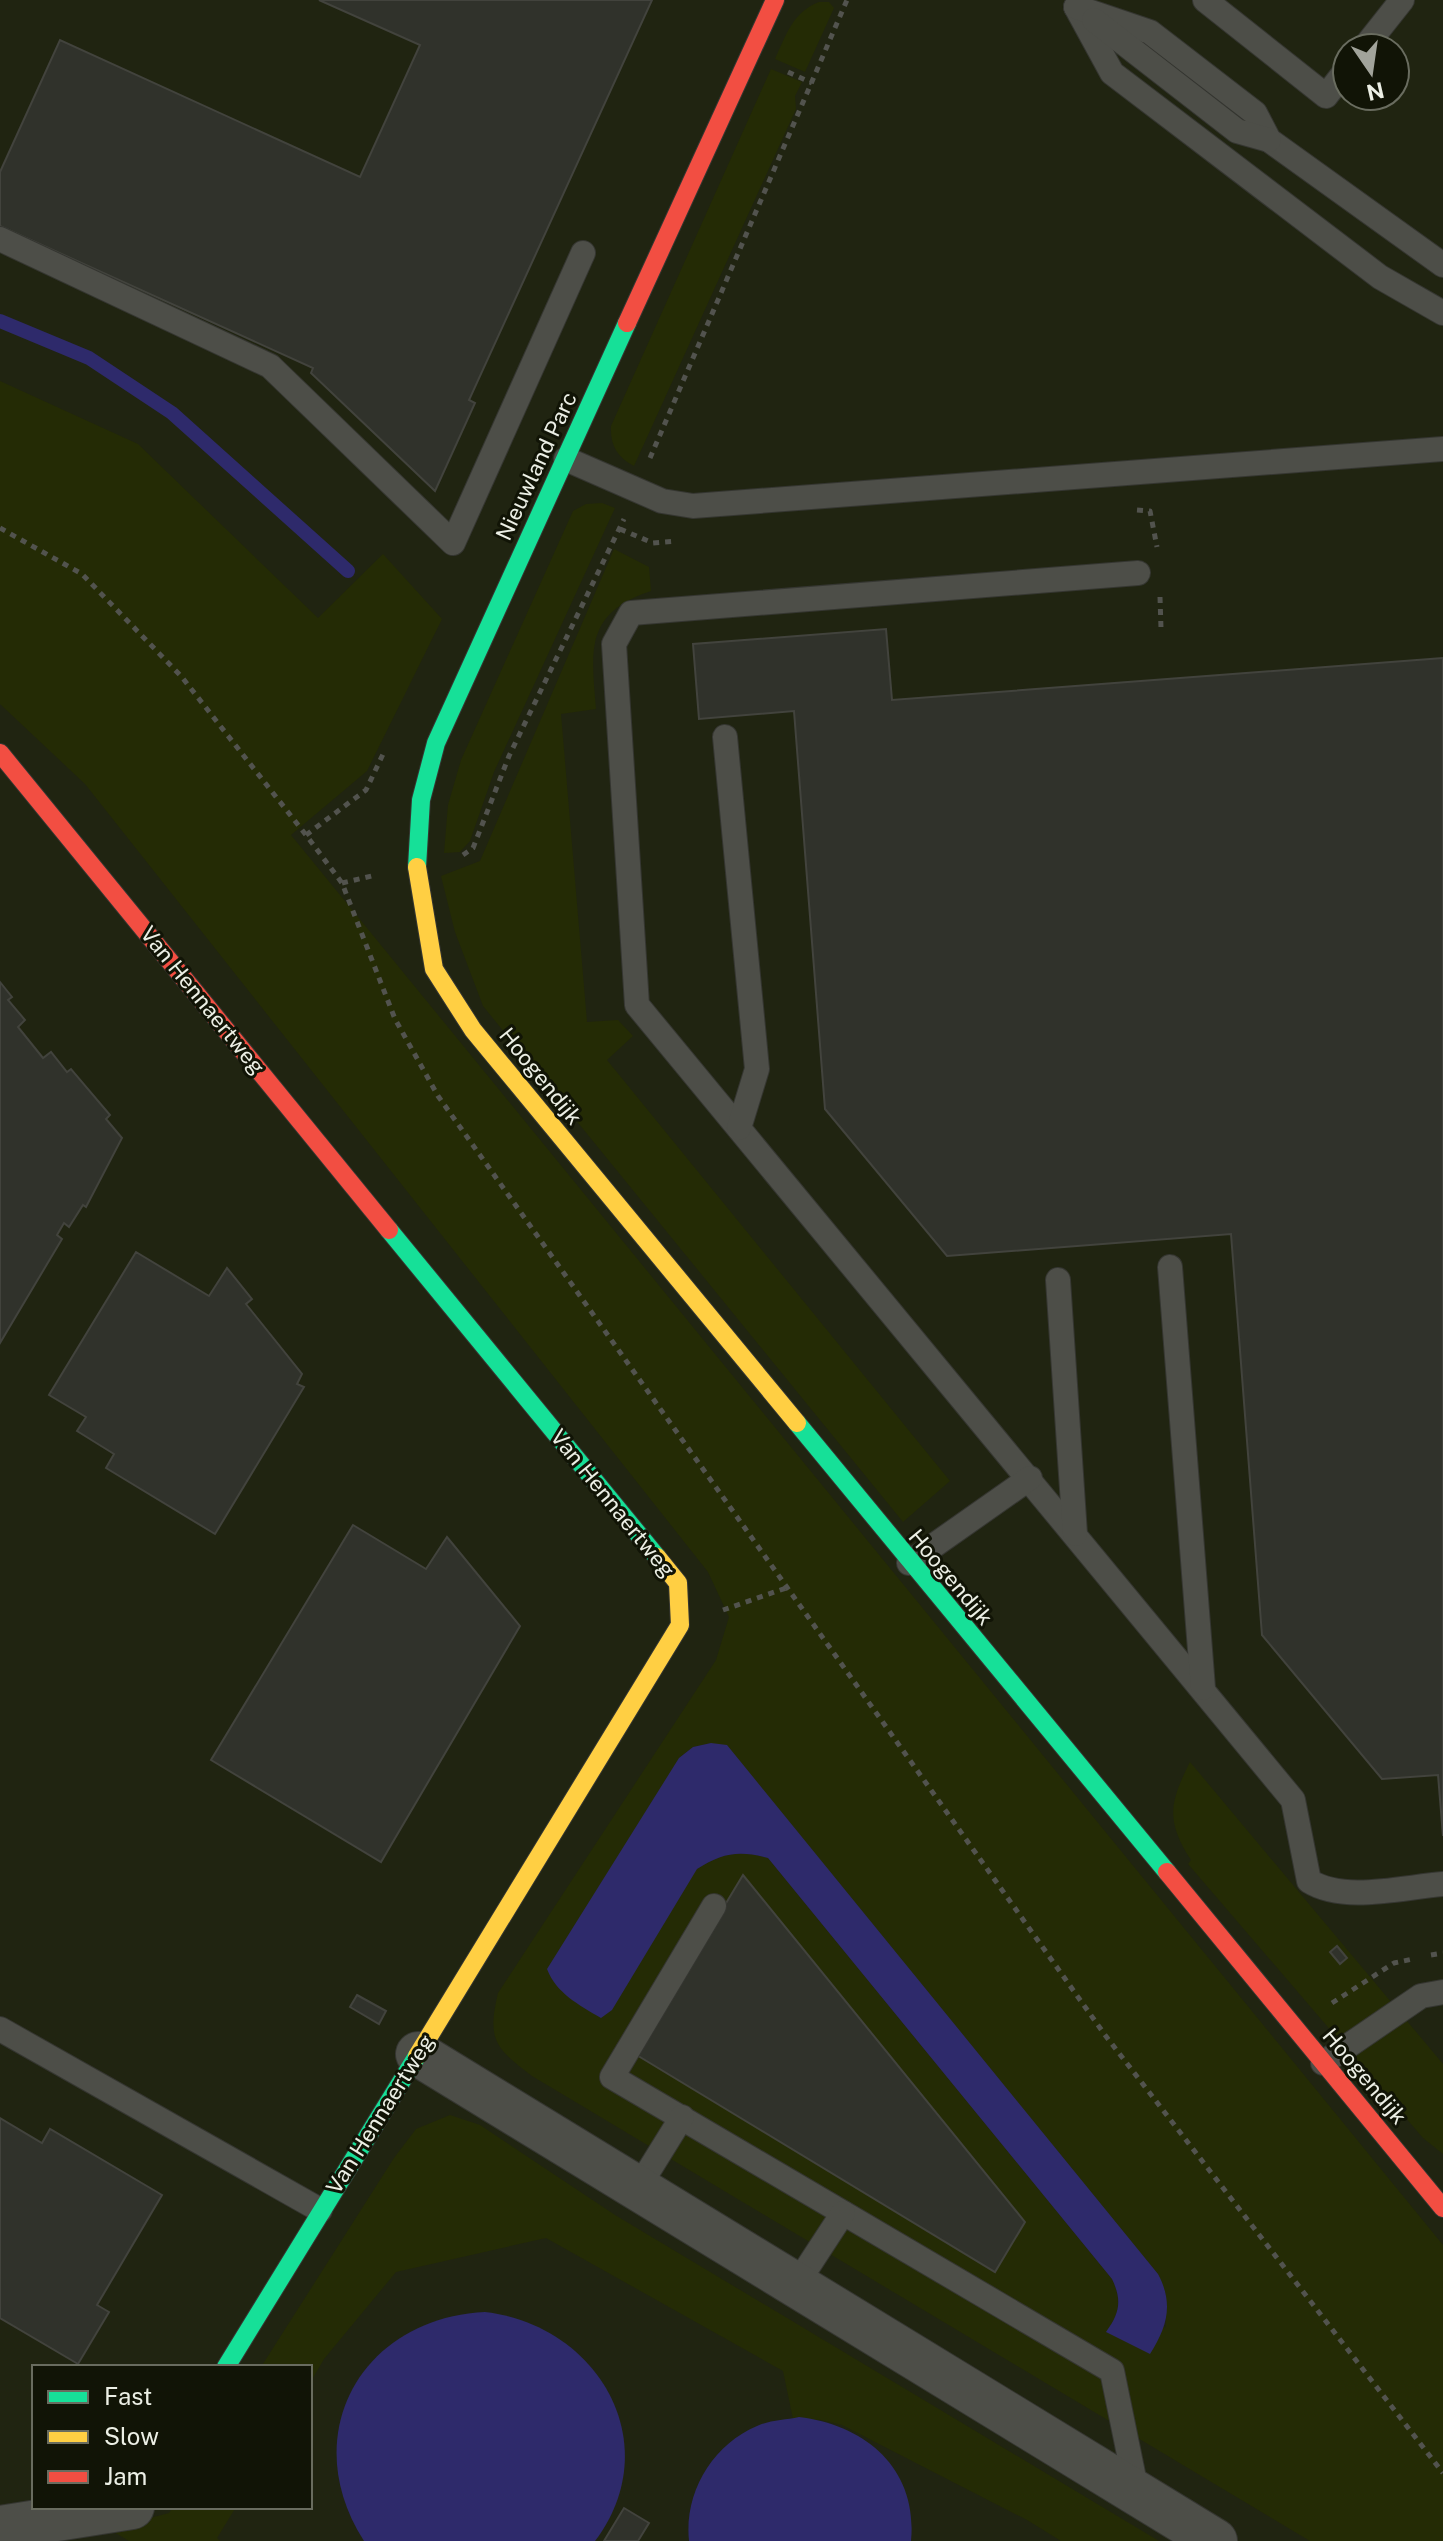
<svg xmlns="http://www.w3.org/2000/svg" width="1443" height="2541" viewBox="0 0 1443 2541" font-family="'Public Sans',sans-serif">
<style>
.built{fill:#202411;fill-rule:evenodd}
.green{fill:#242b05;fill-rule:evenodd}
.water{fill:#2e2a6b}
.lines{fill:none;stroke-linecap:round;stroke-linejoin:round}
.stream{stroke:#2e2a6b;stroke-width:14}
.building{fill:#30322b;stroke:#42433d;stroke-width:2}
.lane-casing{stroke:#353631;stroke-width:26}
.street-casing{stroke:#353631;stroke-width:46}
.fast-casing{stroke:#353631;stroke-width:20}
.slow-casing{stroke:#353631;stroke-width:20}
.jam-casing{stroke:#353631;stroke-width:20}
.path{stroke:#52534e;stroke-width:5;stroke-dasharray:6 6;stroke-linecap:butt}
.lane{stroke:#4d4e48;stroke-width:24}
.street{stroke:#4d4e48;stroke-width:44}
.fast{stroke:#16e098;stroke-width:18}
.slow{stroke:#ffcf43;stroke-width:18}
.jam{stroke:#f24e42;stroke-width:18}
.labels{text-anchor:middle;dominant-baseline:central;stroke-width:6;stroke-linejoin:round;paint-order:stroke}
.street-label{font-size:22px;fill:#ecefe5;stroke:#111406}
</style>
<rect width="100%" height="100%" fill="#181a12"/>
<path class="built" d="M0,0H1443V2541H0ZM1347,48H1395V96H1347ZM34,2367H310V2507H34Z"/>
<g class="green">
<path d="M819,2H829L834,8L805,72L775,59C786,35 793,12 819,2Z"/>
<path d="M771,69L802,82L795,96L796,109L634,466C617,457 610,445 611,426Z"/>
<path d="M0,381L138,444L318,618L383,554L442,619L367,771L291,835L1443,2245V2541H1310L532,2076C495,2048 487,2040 498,1993L716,1660L729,1617L708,1572L85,784L0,704ZM711,1743L1158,2274L1166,2295V2327L1107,2332C1119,2313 1122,2301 1112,2279L768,1858C739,1850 722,1853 697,1869L679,1758L693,1747Z"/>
<path d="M602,503L615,508L494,772L470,841L460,852L444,853L448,805L461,760L573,511L586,504Z"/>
<path d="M614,549L649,567L651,591C585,613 591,649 596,709L561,714L587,1022L618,1020L633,1036L607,1060L950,1481L903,1522L483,1006L455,932L441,876L480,861Z"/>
<path d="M1190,1762L1443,2064V2154L1423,2138L1188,1864L1191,1860C1165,1820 1170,1802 1190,1762Z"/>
<path d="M450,2115L480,2125L615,2215L1159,2541H1061L1027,2520L842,2425L821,2420L793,2419L783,2371L546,2238L396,2272L324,2359L310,2383V2367H261L394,2158L416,2129Z"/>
<path d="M173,2507H236L217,2538L220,2541H129L109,2529L169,2513Z"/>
</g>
<g class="water">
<path d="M711,1743L727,1745L1158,2274C1174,2304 1167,2327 1150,2354L1106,2332C1120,2313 1122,2300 1112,2279L768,1858C739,1850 722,1853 697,1869L612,2010L601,2018C579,2005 556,1993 547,1969L679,1758L693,1747Z"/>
<path d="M485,2312C598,2325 668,2444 595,2541H364C296,2435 361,2318 485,2312Z"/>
<path d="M799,2417C866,2425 918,2469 911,2541H689C684,2493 712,2445 757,2426C770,2420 785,2420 799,2417Z"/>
</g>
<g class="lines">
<path class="stream" d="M0,321L89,358L172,413L348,571"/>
</g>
<g class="building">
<path d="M319,0H652L469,400L475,403L435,491L311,373L313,368L0,226V172L60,40L360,177L420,45Z"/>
<path d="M886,629L892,700L1443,658V1836L1438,1775L1382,1779L1262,1635L1231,1234L947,1256L825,1109L794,711L699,719L693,644Z"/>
<path d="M0,982L12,997L8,1000L25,1020L18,1027L43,1058L51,1052L67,1072L71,1069L110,1115L106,1119L122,1138L86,1207L83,1205L69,1227L64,1223L57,1235L62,1239L0,1343Z"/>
<path d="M136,1252L209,1296L227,1268L252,1299L246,1304L302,1374L297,1384L304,1387L215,1534L106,1468L114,1454L77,1431L86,1417L49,1395Z"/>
<path d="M353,1525L426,1569L447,1537L520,1626L381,1862L211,1760Z"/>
<path d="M743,1875L1025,2222L995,2272L635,2054Z"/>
<path d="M1337,1946L1347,1958L1340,1964L1330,1952Z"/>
<path d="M357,1995L386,2011L379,2024L350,2007Z"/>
<path d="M0,2118L42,2143L50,2129L162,2195L97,2305L109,2312L78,2364L0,2318Z"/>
<path d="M624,2508L649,2523L638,2541H604Z"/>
</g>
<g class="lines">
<defs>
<g id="lane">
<path d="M1205,0L1326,96L1347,69"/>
<path d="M1076,7L1112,73L1380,277L1443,313"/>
<path d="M1076,7L1150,32L1255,113L1269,140L1443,265"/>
<path d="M1094,20L1237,131L1269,140"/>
<path d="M1364,48L1402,0"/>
<path d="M0,239L270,366L453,543L583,253"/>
<path d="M566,459L662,501L693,506L1443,449"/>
<path d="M1138,573L631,613L614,644L637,1005L1293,1800L1309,1881C1344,1903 1403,1887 1443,1884"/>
<path d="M725,737L757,1069L739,1128"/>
<path d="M1170,1267L1203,1688"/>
<path d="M1058,1280L1075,1534"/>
<path d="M909,1563L1030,1478"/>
<path d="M714,1906L612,2077L1112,2371L1137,2493"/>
<path d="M0,2029L320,2210"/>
<path d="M1323,2063L1421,1996L1443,1992"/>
<path d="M638,2188L682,2117"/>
<path d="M796,2285L843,2213"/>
</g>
<g id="street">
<path d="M418,2054L1215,2541"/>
<path d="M0,2528L132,2507"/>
</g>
<g id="fast">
<path d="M417,867L421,800L436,743L627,323"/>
<path d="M389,1230L657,1557"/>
<path d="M797,1423L1167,1872"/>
<path d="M226,2367L417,2056"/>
</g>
<g id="slow">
<path d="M417,867L434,969L473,1030L797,1423"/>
<path d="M417,2056L680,1625L678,1583L657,1557"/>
</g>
<g id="jam">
<path d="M627,323L775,0"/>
<path d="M0,753L389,1230"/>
<path d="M1167,1872L1443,2208"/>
</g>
</defs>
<use href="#lane" class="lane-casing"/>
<use href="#street" class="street-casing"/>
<use href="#fast" class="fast-casing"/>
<use href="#slow" class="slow-casing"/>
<use href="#jam" class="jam-casing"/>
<g class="path">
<path d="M788,72L812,83"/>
<path d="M650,458L847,0"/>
<path d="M1137,510L1150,511L1157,547"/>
<path d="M0,528L82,574L181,676L306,835L342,883L395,1019L438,1096L1105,2035L1443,2473"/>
<path d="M620,529L653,543L676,541"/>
<path d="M1160,597L1161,628"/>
<path d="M306,835L366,790L385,750"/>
<path d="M463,855L473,848L509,756L624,519"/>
<path d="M342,883L376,875"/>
<path d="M723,1610L789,1587"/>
<path d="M1431,1955L1443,1953"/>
<path d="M1332,2003L1394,1963L1413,1959"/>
</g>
<use href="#lane" class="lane"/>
<use href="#street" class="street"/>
<use href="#fast" class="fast"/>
<use href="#slow" class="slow"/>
<use href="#jam" class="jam"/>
</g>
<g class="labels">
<g class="street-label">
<text transform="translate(536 466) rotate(-65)">Nieuwland Parc</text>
<text transform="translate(203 1000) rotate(51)">Van Hennaertweg</text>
<text transform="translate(541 1076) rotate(51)">Hoogendijk</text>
<text transform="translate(613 1503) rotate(51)">Van Hennaertweg</text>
<text transform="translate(951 1577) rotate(50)">Hoogendijk</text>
<text transform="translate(1365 2076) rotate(50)">Hoogendijk</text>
<text transform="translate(380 2114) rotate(-58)">Van Hennaertweg</text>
</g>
</g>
<rect x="32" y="2365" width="280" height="144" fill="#111406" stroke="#696c5f" stroke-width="2"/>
<rect x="48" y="2391" width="40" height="12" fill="#16e098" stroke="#696c5f" stroke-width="2"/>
<text x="104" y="2405" font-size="24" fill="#ecefe5">Fast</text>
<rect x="48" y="2431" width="40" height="12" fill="#ffcf43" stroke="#696c5f" stroke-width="2"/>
<text x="104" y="2445" font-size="24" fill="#ecefe5">Slow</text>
<rect x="48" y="2471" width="40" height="12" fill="#f24e42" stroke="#696c5f" stroke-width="2"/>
<text x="104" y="2485" font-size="24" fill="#ecefe5">Jam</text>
<g transform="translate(1371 72) rotate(167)"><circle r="38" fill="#111406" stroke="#696c5f" stroke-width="2"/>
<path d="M0-6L14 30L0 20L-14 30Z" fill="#a2a49b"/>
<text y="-12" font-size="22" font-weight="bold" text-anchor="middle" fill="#ecefe5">N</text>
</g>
</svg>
